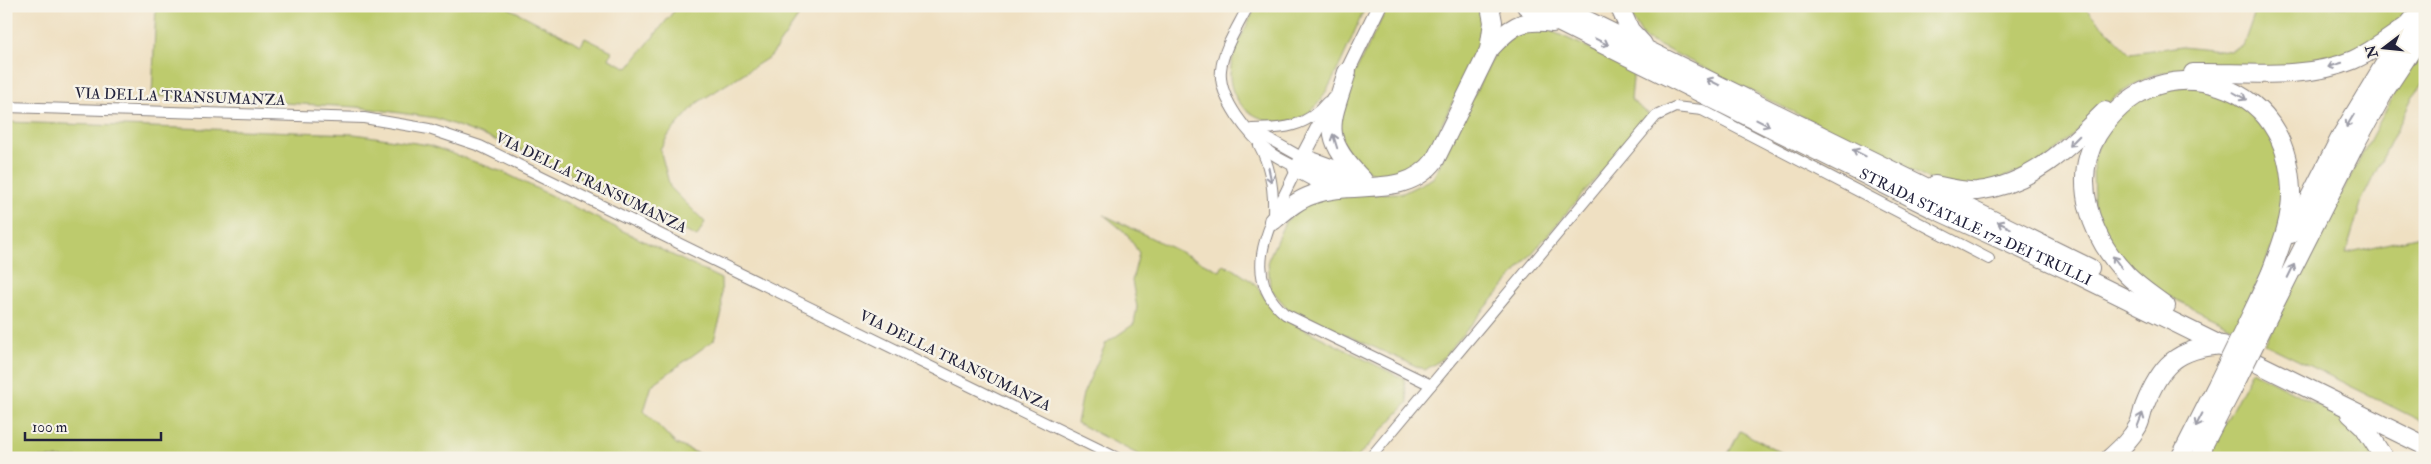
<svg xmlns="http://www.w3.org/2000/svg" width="2431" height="464" viewBox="0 0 2431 464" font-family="'IM FELL Double Pica',serif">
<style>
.green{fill:#bdcb6d;stroke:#707654}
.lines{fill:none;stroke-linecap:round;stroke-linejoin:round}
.street-casing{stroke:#88817e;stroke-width:12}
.secondary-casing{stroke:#88817e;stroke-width:16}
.highway-casing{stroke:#88817e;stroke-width:20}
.street{stroke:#fff;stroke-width:10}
.secondary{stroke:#fff;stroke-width:14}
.highway{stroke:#fff;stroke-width:18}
.highway-bridge-casing{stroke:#88817e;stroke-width:20;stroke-linecap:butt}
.highway-bridge{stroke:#fff;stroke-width:18}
.oneway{stroke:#9c9ca7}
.labels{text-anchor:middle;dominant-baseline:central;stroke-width:5;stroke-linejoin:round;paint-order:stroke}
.street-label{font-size:15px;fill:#22223b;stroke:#f7f3e8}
</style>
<rect width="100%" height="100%" fill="#f7f3e8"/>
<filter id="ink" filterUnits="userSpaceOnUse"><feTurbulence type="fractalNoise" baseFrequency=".02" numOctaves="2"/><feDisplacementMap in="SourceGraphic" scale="10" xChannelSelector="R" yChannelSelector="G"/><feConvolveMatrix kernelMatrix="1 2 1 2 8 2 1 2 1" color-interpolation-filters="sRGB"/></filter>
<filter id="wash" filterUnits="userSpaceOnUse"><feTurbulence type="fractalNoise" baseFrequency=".0096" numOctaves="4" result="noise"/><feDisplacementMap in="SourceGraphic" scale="20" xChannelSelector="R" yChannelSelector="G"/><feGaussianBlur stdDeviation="1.12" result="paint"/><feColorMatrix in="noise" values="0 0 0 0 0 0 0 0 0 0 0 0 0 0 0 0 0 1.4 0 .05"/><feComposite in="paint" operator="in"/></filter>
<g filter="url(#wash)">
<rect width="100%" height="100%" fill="#efe0c2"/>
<g class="green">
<path d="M156,6H505L581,45L585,38L612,51L609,59L628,68L678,6H814L799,16L771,56L697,103L670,133L660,149L670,187L705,222L697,237L517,148L436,118L357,107L152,96Z"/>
<path d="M1256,6H1366C1354,31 1331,92 1314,108C1285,137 1229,117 1230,74C1231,51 1247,27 1256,6Z"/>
<path d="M1388,6H1481L1485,23L1479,48L1424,161C1390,189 1373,177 1344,152L1338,107Z"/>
<path d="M1625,6H2083L2130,53L2182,46L2229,51L2243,46L2257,6H2415L2400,25L2359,54L2313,68L2184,70L2152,75L2117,95L2039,166L1969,188L1932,181L1644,38Z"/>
<path d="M1525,28L1549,30L1634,68L1631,100L1650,115L1442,359L1425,370L1288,309L1270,288L1268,260L1285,222L1307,203L1344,194L1403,193L1433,178L1496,51Z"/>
<path d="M2425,47V81L2413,96L2362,200L2346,253L2425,235V423L2265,344L2304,264L2406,72Z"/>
<path d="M2186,86L2218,91L2246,105L2270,130L2282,157L2283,220L2238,330L2148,286L2126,267L2094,213L2093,158L2106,130L2127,106L2155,91Z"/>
<path d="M6,122L354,134L429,145L505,173L721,279L722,313L714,340L652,385L644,411L676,444L709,458H6Z"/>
<path d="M1104,215L1220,271L1223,265L1232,268L1254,283L1280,317L1404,379L1408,402L1357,458H1145L1077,423L1083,394L1106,343L1134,324L1137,307L1132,281L1139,253L1127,234Z"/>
<path d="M2252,371L2349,421L2381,458H2210L2214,444Z"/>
<path d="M1740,431L1792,458H1726Z"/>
</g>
</g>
<g filter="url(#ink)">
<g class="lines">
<defs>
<g id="street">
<path d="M1248,6C1239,25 1223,48 1221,70C1218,98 1249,136 1271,153C1279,159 1289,163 1297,168C1276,215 1235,272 1285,314L1431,385"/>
<path d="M6,107L364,118L429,129L480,146L1117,458"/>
<path d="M1252,129C1282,129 1306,128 1327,102"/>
<path d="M1255,131L1303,158"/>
<path d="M1259,145C1271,167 1274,190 1273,215"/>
<path d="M1370,458L1656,116L1675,107L1702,110L1989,259"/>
</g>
<g id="secondary">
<path d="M1343,80L1379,6"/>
<path d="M1298,166L1333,99"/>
</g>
<g id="highway">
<path id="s1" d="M1526,6L1936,210L2070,271L2425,446"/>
<path d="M1558,6L2090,268"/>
<path d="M1619,6L1630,30L1643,44"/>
<path d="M1489,50C1510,27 1520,18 1553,23"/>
<path d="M1347,72C1330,127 1320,135 1363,180"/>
<path d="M2193,73C2243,72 2306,80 2353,60C2373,51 2390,38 2408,25"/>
<path d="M1303,158L1360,179"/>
<path d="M1297,168L1323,182L1340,187"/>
<path d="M1935,185C1948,188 1964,192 1977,191C2031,185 2069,147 2105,111"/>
<path d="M1273,221C1285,211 1297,200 1312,195C1354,179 1405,200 1435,160L1489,50L1493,22L1490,6"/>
<path d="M2291,234L2341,136L2408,25L2424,6"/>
<path d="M2166,306C2153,296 2139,287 2127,275C2091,238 2070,181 2098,134C2111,114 2126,99 2148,89C2194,69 2252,88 2276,132C2286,149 2290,171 2291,190C2292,221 2279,250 2269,278"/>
<path d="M2254,309L2273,268"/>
<path d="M2269,315L2357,141L2386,89L2425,30"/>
<path d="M2350,414L2364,427L2384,458"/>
<path d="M2110,458C2121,448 2131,439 2138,426C2141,420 2142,413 2144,407C2160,366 2176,348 2223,345"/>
<path d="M2180,458L2218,383"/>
<path d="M2201,458L2204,444L2232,390"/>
</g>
</defs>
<use href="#street" class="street-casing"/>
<use href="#secondary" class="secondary-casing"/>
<use href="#highway" class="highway-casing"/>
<use href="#street" class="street"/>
<use href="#secondary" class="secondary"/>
<use href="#highway" class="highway"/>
<defs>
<g id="highway-bridge">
<path d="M2218,383L2254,309"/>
<path d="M2232,390L2269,315"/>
</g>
</defs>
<use href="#highway-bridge" class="highway-bridge-casing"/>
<use href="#highway-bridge" class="highway-bridge"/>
</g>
<defs><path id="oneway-shaft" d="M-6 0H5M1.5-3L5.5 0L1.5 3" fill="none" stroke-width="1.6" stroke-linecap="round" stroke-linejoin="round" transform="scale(1.25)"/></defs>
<g class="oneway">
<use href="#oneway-shaft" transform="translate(1602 42) rotate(27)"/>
<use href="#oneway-shaft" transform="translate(2335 65) rotate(163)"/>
<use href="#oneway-shaft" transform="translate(1713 82) rotate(-154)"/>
<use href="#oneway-shaft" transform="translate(2240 96) rotate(30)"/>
<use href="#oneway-shaft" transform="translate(2350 121) rotate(121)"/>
<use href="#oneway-shaft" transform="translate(1763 123) rotate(27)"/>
<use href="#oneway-shaft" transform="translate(1335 141) rotate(-107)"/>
<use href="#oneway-shaft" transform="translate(2074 141) rotate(135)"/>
<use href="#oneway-shaft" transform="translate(1859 153) rotate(-154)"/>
<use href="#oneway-shaft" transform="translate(1270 175) rotate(78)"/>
<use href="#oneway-shaft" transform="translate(2004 225) rotate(-154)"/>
<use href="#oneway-shaft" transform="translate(2117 262) rotate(-127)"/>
<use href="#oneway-shaft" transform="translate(2291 271) rotate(-64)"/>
<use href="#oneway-shaft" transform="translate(2140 420) rotate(-69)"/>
<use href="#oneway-shaft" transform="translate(2199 420) rotate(117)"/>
</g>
</g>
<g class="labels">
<g class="street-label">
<text transform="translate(180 97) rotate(2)">VIA DELLA TRANSUMANZA</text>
<text transform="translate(591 183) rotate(26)">VIA DELLA TRANSUMANZA</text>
<text stroke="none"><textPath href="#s1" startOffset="501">STRADA STATALE 172 DEI TRULLI</textPath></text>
<text transform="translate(955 361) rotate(26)">VIA DELLA TRANSUMANZA</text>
</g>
</g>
<rect width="2431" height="464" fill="none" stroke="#f7f3e8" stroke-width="25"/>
<g transform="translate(2384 48) rotate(254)" stroke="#f7f3e8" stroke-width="4" paint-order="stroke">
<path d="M0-4L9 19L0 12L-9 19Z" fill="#22223b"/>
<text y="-8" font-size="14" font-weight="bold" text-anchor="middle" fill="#22223b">N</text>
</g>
<path d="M25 432v8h136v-8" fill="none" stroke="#22223b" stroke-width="2.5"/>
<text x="32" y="432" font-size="15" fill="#22223b" stroke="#f7f3e8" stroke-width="4" paint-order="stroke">100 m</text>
</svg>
